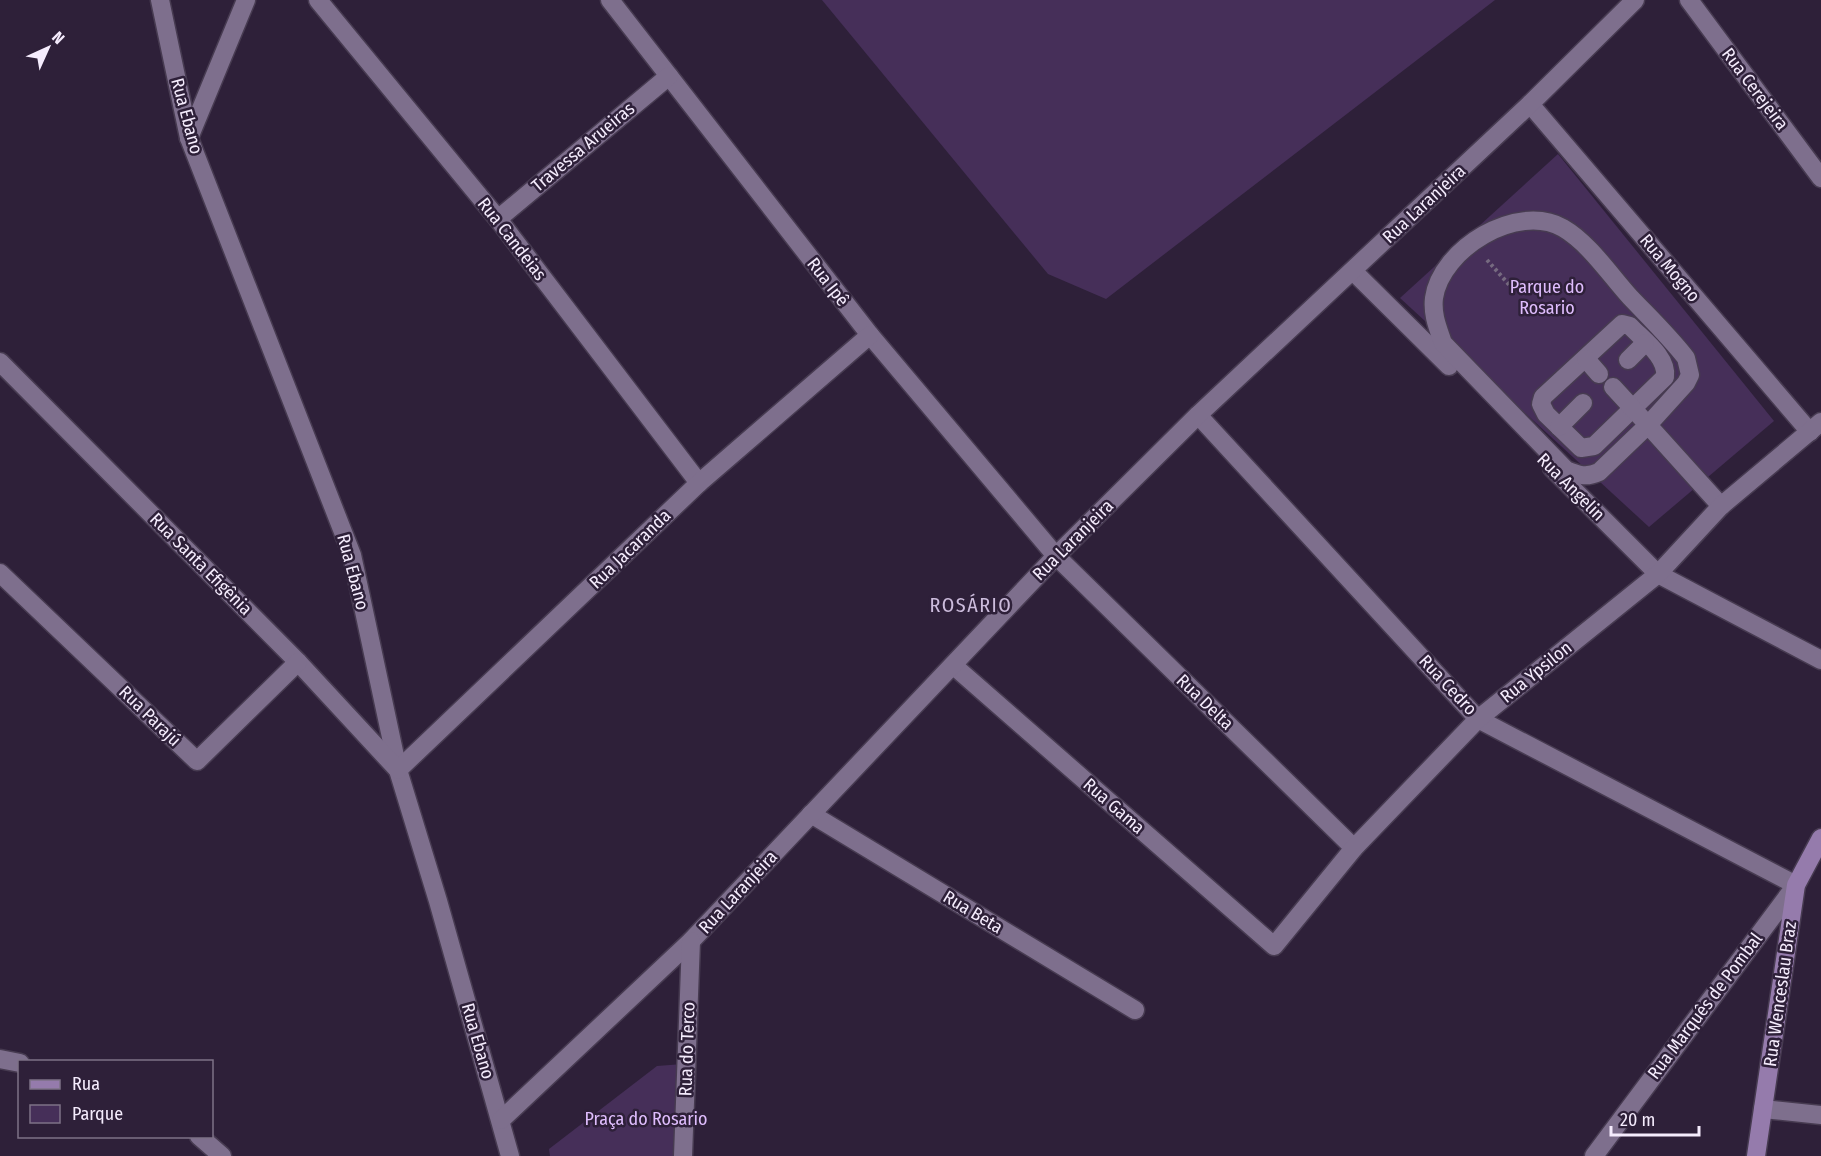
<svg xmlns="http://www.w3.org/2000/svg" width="1821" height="1156" viewBox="0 0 1821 1156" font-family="'Fira Sans Condensed',sans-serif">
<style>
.green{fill:#462f59}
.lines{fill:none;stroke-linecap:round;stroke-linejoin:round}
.street-casing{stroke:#473b51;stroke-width:21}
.secondary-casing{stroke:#473b51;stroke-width:21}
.path{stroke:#766a80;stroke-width:4;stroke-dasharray:3 3;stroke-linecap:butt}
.street{stroke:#7e6f8d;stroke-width:18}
.secondary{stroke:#957bac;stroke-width:18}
.labels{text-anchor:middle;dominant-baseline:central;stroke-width:5;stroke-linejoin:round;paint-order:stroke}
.street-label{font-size:18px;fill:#f5ecfd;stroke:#2e2039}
.park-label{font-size:18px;fill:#dfbdfd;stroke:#2e2039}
.neighbourhood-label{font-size:20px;letter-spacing:1.5px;fill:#ccbcdc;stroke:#2e2039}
</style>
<rect width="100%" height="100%" fill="#2e2039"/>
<g class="green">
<path d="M822,0H1495L1106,299L1048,274Z"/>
<path d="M1558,154L1774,421L1649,527L1400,298Z"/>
<path d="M683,1064V1156H550L549,1149L657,1066Z"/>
</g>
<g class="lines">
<defs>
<g id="street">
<path d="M160,0L189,138L352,555L398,770L438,901L510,1156"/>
<path d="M318,0L498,219L699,483"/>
<path d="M610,0L870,335L1056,556L1354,848"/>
<path d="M1689,0L1821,178"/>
<path d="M1530,104L1810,432"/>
<path d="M189,138L246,0"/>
<path d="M498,219L669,76"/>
<path d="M1353,271L1449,366"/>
<path d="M1622,324L1630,326C1642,339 1668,357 1665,377L1594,446L1581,448L1546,414L1541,404L1543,397Z"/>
<path d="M1586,359L1599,374"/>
<path d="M1628,360L1645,343"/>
<path d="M0,362L298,662L398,770L699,483L870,335"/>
<path d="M1613,387L1648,425L1599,472C1586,478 1578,475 1566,470L1443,343C1438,328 1432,315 1434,298C1441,249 1517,202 1563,228C1589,243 1610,275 1630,297C1649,317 1669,336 1686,358L1690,375L1686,383L1648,425L1721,506"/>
<path d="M1198,415L1478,719L1796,885L1594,1156"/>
<path d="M1559,427L1583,403"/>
<path d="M1552,468L1658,574L1821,660"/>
<path d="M0,573L197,761L298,662"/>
<path d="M954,666L1274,946L1354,848L1478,719L1658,574L1721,506L1821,422"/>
<path d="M811,814L1135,1010"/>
<path d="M0,1059L20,1063"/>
<path d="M1763,1109L1821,1115"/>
<path d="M501,1120L691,941L1056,556L1198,415L1530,104L1635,0"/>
<path d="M199,1136L222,1156"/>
<path d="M683,1156L691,941"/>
</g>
<path id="secondary" d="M1756,1156L1796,885L1821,838"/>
</defs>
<use href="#street" class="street-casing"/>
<use href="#secondary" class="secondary-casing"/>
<path class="path" d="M1487,260L1513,289"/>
<use href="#street" class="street"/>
<use href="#secondary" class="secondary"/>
</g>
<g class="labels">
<g class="street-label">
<text transform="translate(1755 89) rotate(53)">Rua Cerejeira</text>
<text transform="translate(187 116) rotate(75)">Rua Ebano</text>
<text transform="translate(583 147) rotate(-40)">Travessa Arueiras</text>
<text transform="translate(1424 204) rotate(-43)">Rua Laranjeira</text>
<text transform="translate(512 239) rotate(52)">Rua Candeias</text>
<text transform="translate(1670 268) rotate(50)">Rua Mogno</text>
<text transform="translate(828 282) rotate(52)">Rua Ipê</text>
<text transform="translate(1571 487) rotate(45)">Rua Angelin</text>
<text transform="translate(1073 540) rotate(-45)">Rua Laranjeira</text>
<text transform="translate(630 549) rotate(-44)">Rua Jacaranda</text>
<text transform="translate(201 564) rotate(45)">Rua Santa Efigênia</text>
<text transform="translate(353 572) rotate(75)">Rua Ebano</text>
<text transform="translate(1536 672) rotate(-39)">Rua Ypsilon</text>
<text transform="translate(1448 685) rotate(47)">Rua Cedro</text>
<text transform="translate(1205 702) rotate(44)">Rua Delta</text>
<text transform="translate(150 716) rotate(44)">Rua Parajú</text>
<text transform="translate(1114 806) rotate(41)">Rua Gama</text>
<text transform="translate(738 892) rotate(-47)">Rua Laranjeira</text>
<text transform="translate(973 912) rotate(31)">Rua Beta</text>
<text transform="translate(1780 994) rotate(-82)">Rua Wenceslau Braz</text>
<text transform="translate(1705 1006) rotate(-53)">Rua Marquês de Pombal</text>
<text transform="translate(478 1041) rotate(74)">Rua Ebano</text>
<text transform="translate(687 1049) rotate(-88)">Rua do Terco</text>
</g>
<g class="park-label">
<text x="1547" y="287">Parque do<tspan x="1547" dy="21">Rosario</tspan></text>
<text x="646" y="1119">Praça do Rosario</text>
</g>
<g class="neighbourhood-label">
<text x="971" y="605">ROSÁRIO</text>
</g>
</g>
<rect x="18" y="1060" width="195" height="78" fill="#2e2039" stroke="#7e7287" stroke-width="1.5"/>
<rect x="30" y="1080" width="30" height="9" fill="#957bac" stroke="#7e7287" stroke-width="1.5"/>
<text x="72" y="1090" font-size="18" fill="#f5ecfd">Rua</text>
<rect x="30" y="1105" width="30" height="18" fill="#462f59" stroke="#7e7287" stroke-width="1.5"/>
<text x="72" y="1120" font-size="18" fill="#f5ecfd">Parque</text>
<g transform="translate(48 48) rotate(45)" stroke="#2e2039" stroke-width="4.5" paint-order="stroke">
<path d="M0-4.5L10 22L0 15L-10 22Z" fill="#f5ecfd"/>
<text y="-9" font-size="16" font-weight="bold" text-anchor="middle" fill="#f5ecfd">N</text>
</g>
<path d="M1611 1126v9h88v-9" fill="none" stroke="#f5ecfd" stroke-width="3"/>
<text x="1620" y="1126" font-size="18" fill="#f5ecfd" stroke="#2e2039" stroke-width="4.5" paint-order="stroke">20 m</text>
</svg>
